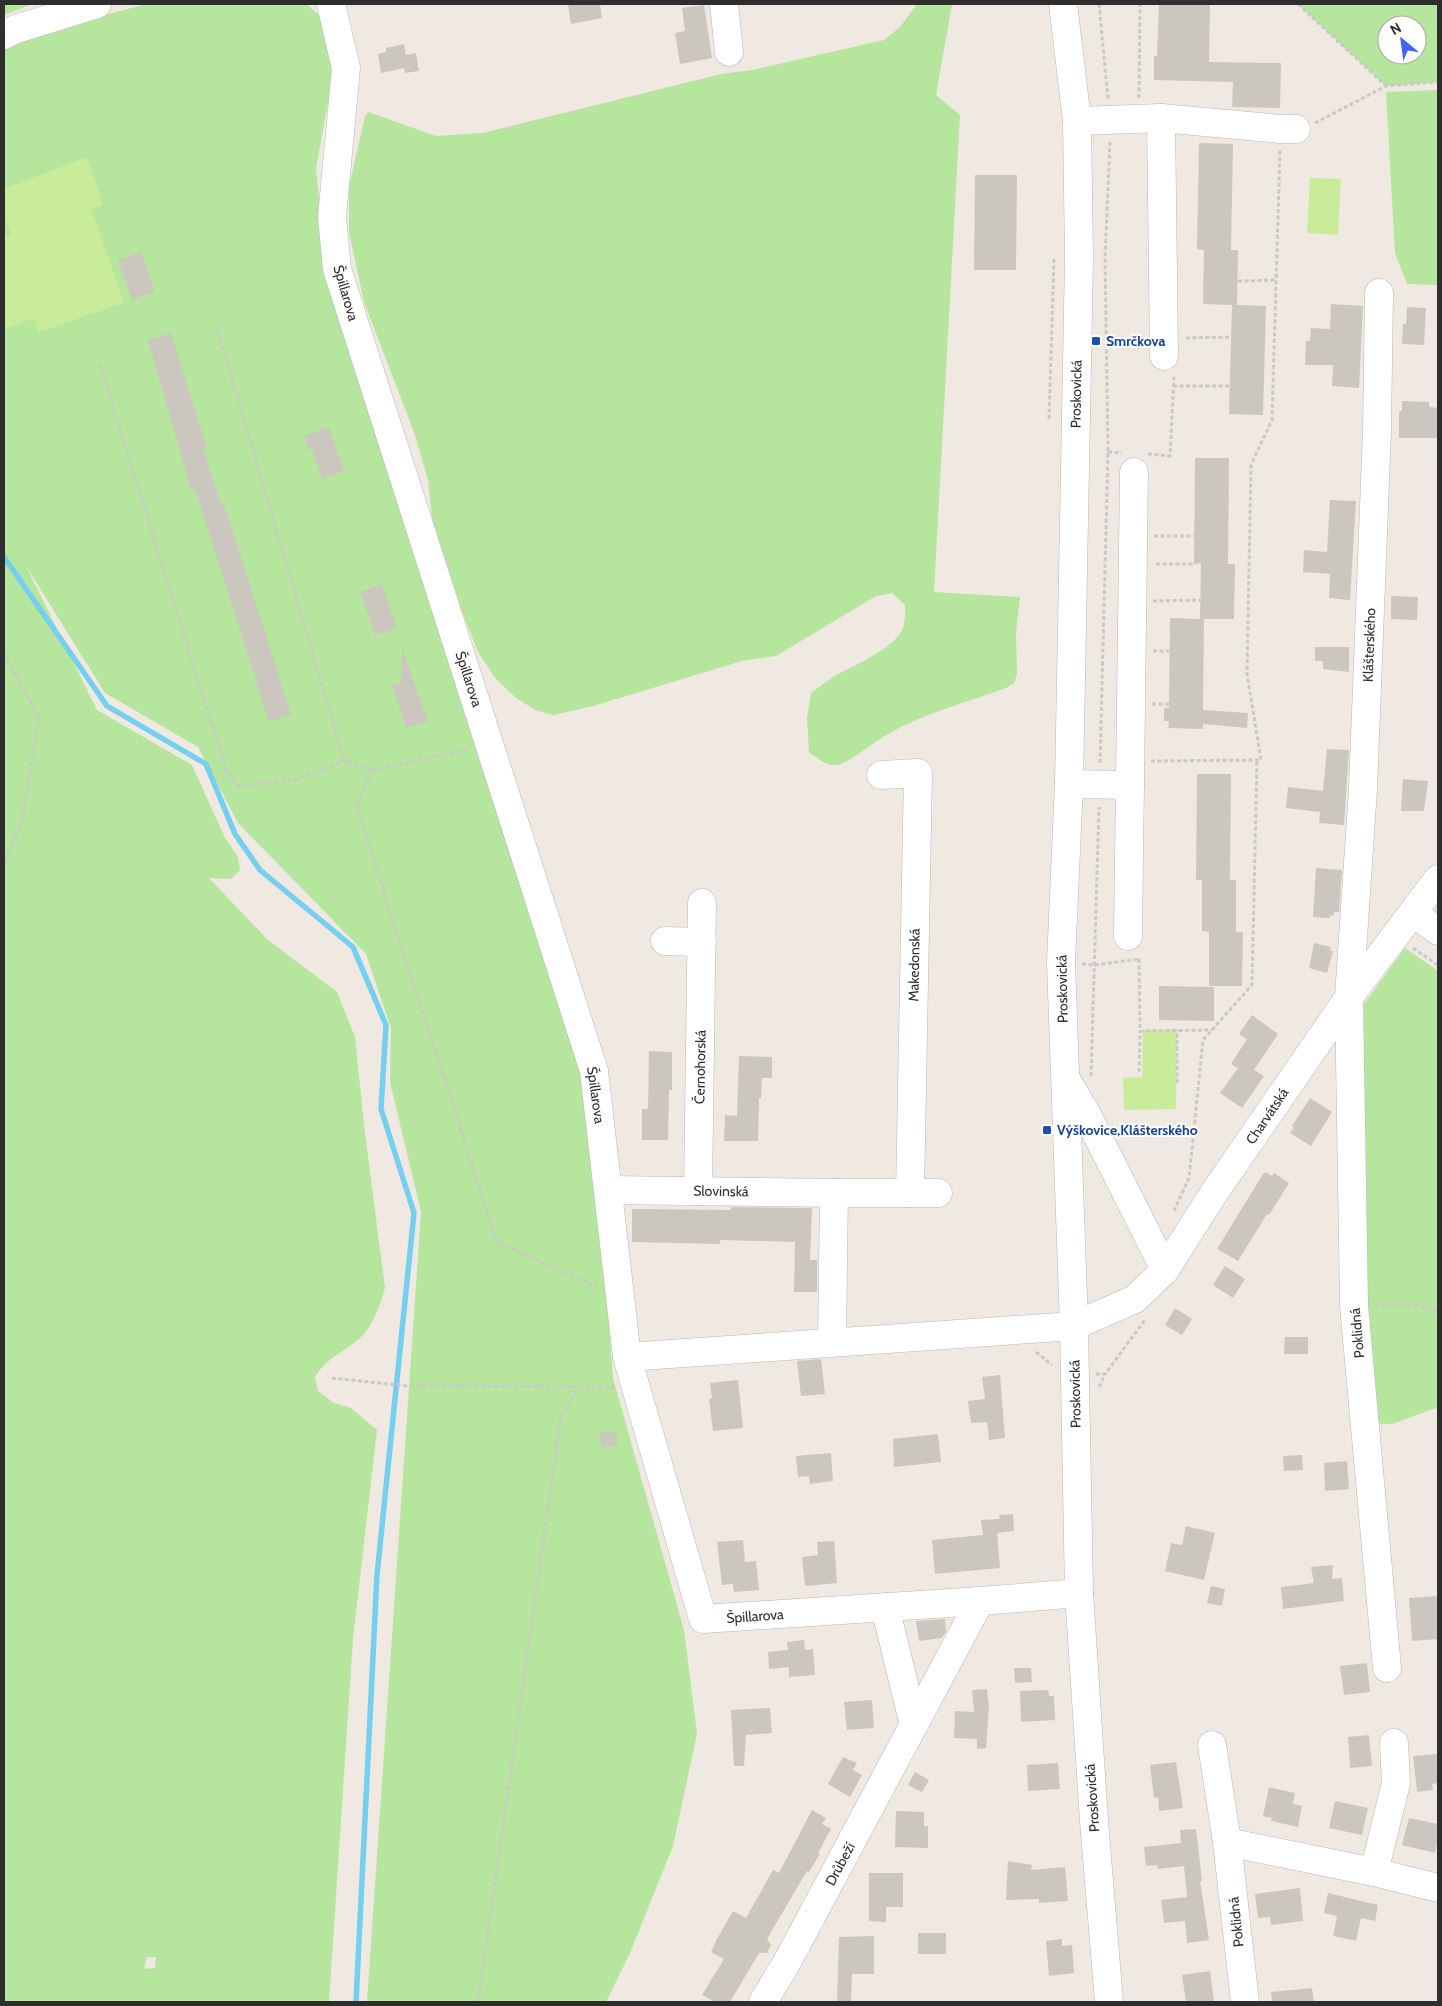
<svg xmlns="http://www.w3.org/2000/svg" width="1442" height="2006" viewBox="0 0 1442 2006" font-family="Cabin,sans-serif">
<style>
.green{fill:#b6e59e;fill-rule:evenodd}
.pitch{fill:#c9ec9a}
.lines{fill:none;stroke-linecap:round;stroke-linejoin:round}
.stream{stroke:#75cff0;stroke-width:5.5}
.building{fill:#cbc7bf}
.minor-casing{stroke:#b4b7c1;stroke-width:29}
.path{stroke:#c9c9c9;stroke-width:3;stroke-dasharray:4 2.5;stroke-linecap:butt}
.minor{stroke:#fff;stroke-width:28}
.transit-dot{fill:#1a4fb4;stroke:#fff;stroke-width:2}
.labels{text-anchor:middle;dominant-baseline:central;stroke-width:4;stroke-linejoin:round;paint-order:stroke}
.street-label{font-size:14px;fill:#2e2e2e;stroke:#fff}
.transit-label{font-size:14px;font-weight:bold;fill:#164399;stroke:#fff;text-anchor:start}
</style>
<rect width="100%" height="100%" fill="#efe9e1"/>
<g class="green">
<path d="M4,4H32L4,15Z"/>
<path d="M147,4H306L325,20L334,68L316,169L326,268L590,1085L613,1378L684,1630L697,1734L673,1846L630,1953L606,2002H367L421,1212L390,1082L391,1028L366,954L238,823L198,747L105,693L26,566L97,710L192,765L225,838L238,857L240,870L231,879L209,878L268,940L337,992L355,1037L364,1125L385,1288C380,1305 374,1324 361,1337C346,1351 326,1358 315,1377L318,1391L334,1403L351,1408L377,1430L353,1639L329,2002H4V48L26,35ZM147,1957H156L155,1968L144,1969Z"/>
<path d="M917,4H952L936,95L960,115L934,592L1020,597L1016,632L1017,674L1014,683L1006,688C967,702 924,713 888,734C877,740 846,765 836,765C826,766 817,758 809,752L807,718L811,693C818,688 826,682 833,677C854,665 883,654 899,635C906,626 905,615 905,605L892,593L876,596L776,656L742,661L593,706L554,715L535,710L515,697L495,678L478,652L463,614L432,518L428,480L414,432L364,302L349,232V187L365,116L368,112L436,136L483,133L721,74L752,70L884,40L900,27Z"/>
<path d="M1298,4H1438V82L1386,86ZM1387,25H1417V55H1387Z"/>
<path d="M1438,90V285L1407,284L1395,253L1386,92Z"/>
<path d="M1405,948L1437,970L1438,985V1412L1436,1408L1392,1424L1366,1423L1356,1015Z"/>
</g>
<g class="pitch">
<path d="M87,157L103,204L91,208L124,303L39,332L34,318L4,329V228L7,237L11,235L4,215V189Z"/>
<path d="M1310,178L1341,179L1338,235L1307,233Z"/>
<path d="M1177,1029L1176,1109L1124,1110L1123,1078L1142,1077L1143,1030Z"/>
</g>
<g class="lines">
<path class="stream" d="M4,557L107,706L206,764L235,834L260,870L353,947L386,1025L381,1109L414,1213L377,1575L356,2002"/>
</g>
<g class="building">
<path d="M568,4H600L602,18L571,24Z"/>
<path d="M1159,4H1210L1209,62L1281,63L1280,108L1232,107L1233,82L1154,80V56H1157Z"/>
<path d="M704,5L712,58L680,64L675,33L685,31L682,8Z"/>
<path d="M404,44L406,55L416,53L419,71L405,73L404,68L381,73L378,54L386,52V48Z"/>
<path d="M1199,143L1233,144L1231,250H1238L1237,305L1266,306L1263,415L1229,414L1232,305L1203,304L1204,250L1197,249Z"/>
<path d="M975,175H1017L1016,270H974Z"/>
<path d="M141,252L155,292L132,300L118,260Z"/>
<path d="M1331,304L1363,306L1359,388L1332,386L1333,365H1305L1306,341H1310L1311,328L1330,329Z"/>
<path d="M1407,307L1426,308L1424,345L1402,344L1403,324H1406Z"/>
<path d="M171,333L207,448H203L221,504L224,503L291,714L269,722L195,489L191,490L148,340Z"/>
<path d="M1402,401L1429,402V407L1438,408V438H1399V411H1402Z"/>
<path d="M329,427L344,471L322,479L312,449L308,450L304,436Z"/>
<path d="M1195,458H1229L1228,564H1235L1234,619H1204L1203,710L1248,713L1247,728L1203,724V729L1168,728L1169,721H1164V708H1169L1170,618L1200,619L1201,563L1194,564Z"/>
<path d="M1330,500L1356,501L1350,600L1329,598L1330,574L1303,572L1304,550L1327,552Z"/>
<path d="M382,584L396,626L391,630L375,635L360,592Z"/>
<path d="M1391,596L1418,597L1417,620L1391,619Z"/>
<path d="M1315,647H1349V672L1323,669V661H1315Z"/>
<path d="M402,648L428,721L406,728L392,685L401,683Z"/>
<path d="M1327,749L1349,750L1344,825L1319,823L1320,812L1286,808L1288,787L1323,791Z"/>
<path d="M1197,774H1231L1230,880H1236V932H1243L1242,986H1209V932L1202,931V880H1196Z"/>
<path d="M1403,779L1428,781L1424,811H1401Z"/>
<path d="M1316,868L1342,870L1339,912H1334V916L1330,915V918L1313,917Z"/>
<path d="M1314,943L1331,947L1330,951H1333L1327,973L1309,968Z"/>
<path d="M1159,986L1214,987V1021L1159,1020Z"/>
<path d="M1252,1015L1278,1034L1254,1070L1264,1076L1242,1108L1220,1093L1238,1068L1231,1064L1247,1039L1239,1034Z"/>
<path d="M649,1051L672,1052V1090H669L668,1140H642V1109H648Z"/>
<path d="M739,1056L772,1057V1078H762L761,1098H759L758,1141H724L725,1115L737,1116Z"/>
<path d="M1310,1098L1332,1112L1311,1146L1290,1133L1294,1128L1292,1126Z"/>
<path d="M1266,1172L1272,1176L1274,1173L1289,1183L1269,1215L1267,1214L1238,1261L1217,1249L1263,1174Z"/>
<path d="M731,1207L812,1208L810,1260H817V1292H794L795,1242L720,1240V1244L632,1242V1209L731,1210Z"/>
<path d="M1225,1266L1245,1279L1233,1298L1213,1285Z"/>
<path d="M1175,1308L1192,1319L1182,1335L1165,1325Z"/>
<path d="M1285,1337H1308V1354H1284Z"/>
<path d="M821,1359L825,1394L801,1396L797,1361Z"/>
<path d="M1000,1375L1005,1438L989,1440L987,1422L971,1423L968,1401L985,1399L982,1377Z"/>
<path d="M738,1380L743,1428L713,1431L709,1399L712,1398L710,1383Z"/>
<path d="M617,1432L618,1446L601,1447L600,1433Z"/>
<path d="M938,1434L941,1462L894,1467L893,1439Z"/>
<path d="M831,1453L833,1481L810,1484L809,1476L798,1477L796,1456Z"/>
<path d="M1302,1455L1303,1470L1284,1471L1283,1456Z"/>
<path d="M1347,1461L1349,1489L1325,1491L1324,1463Z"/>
<path d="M1013,1514L1014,1531L997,1533L1000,1568L935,1574L932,1540L983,1535L981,1520L1000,1519L999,1515Z"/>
<path d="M1186,1526L1215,1533L1204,1580L1165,1571L1171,1543L1182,1545Z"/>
<path d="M743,1540L745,1562L756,1561L759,1590L734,1592L733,1584L722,1585L717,1542Z"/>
<path d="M834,1541L837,1583L805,1586L802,1557L818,1555L817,1542Z"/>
<path d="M1333,1565L1332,1579L1342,1578L1344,1601L1283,1609L1281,1587L1314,1583L1311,1567Z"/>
<path d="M1211,1586L1225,1589L1222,1606L1207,1603Z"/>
<path d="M1438,1596V1639L1412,1641L1409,1598Z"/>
<path d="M945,1619L946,1632L942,1638L919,1641L916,1621Z"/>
<path d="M804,1640L805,1650L813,1649L815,1675L789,1677V1667L769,1669L768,1652L788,1650L787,1642Z"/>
<path d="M1367,1663L1370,1692L1344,1695L1340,1666Z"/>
<path d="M1014,1668H1031L1032,1682L1015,1683Z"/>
<path d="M987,1689L989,1706L986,1748L977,1749V1739L954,1738L955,1711L974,1712L972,1690Z"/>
<path d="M1048,1690L1049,1696H1054L1055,1720L1021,1722L1020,1691Z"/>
<path d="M872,1700L874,1728L847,1730L844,1702Z"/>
<path d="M770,1708L772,1733L746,1735L744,1766H734L731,1710Z"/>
<path d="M1369,1735L1372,1766L1350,1768L1348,1737Z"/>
<path d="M1438,1754V1783L1432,1784L1433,1790L1417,1792L1413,1756Z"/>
<path d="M843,1757L857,1763L853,1770L862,1775L850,1797L828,1784Z"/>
<path d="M1176,1762L1183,1808L1159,1811L1158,1797L1154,1798L1150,1765Z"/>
<path d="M1058,1763L1060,1789L1028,1791L1027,1765Z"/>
<path d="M915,1772L929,1780L922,1792L908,1785Z"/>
<path d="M1269,1787L1295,1793L1293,1804L1302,1806L1298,1827L1271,1821L1272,1818L1263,1816Z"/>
<path d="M1335,1801L1368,1808L1362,1835L1329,1828Z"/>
<path d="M812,1810L826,1818L822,1824L831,1829L818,1853L820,1854L809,1872L807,1871L771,1932L767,1939L771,1945L767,1953H759L730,2002H715L702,1995L724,1959L711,1952L717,1939L733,1911L746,1918L773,1870L779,1873Z"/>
<path d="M896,1811L924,1812V1826H928V1848L895,1847Z"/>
<path d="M1409,1818L1438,1824V1840L1435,1853L1402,1845Z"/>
<path d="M1196,1829L1202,1881H1200L1209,1940L1187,1943L1185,1921L1164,1923L1161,1900L1187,1897L1184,1866L1158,1869L1157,1865L1146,1866L1144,1847L1181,1843L1180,1830Z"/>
<path d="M1008,1861L1032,1865L1031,1870L1065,1867L1068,1901L1039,1903V1899L1006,1900Z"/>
<path d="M869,1873H903V1907H886V1922L869,1921Z"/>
<path d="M1300,1888L1303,1921L1271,1925L1270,1917L1258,1918L1255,1894Z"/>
<path d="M1328,1893L1378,1905L1375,1921L1361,1918L1356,1941L1333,1936L1337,1916L1324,1913Z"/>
<rect x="918" y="1933" width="28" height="21"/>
<path d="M874,1936V1974H852L851,2002H837L839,1937Z"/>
<path d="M1062,1939V1946L1072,1945L1074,1973L1049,1976L1046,1941Z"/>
<path d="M1210,1971L1214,2002H1186L1182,1975Z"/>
<path d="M1312,1988L1314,2002H1272L1271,1992Z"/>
</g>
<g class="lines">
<defs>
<g id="minor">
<path d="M331,4L346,68L332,217L337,269L594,1071L627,1357L703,1619L980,1601L1079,1593"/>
<path d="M724,4L729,52"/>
<path d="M1063,4L1077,121L1079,258L1069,784L1061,962L1074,1326L1079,1593L1094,1821L1109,2002"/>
<path d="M4,35L16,29L97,4"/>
<path d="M1161,118L1281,129H1296"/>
<path d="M1077,121L1161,118L1164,356"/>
<path d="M1379,293L1377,430L1363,789L1349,997L1354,1306L1387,1668"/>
<path d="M881,775L918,773L910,1193"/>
<path d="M1069,784L1130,785"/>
<path d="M1413,913L1438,931"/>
<path d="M1128,936L1134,472"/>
<path d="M665,941L702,942"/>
<path d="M1067,1081L1086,1113L1165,1270"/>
<path d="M608,1190L834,1193"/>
<path d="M698,1191L702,903"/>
<path d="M832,1342L834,1193H938"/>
<path d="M627,1357L1074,1326L1135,1299L1165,1270L1214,1193L1349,997L1438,879"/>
<path d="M885,1607L914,1725"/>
<path d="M1212,1745L1227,1842L1374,1872L1438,1888"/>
<path d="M1227,1842L1245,2002"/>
<path d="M1374,1872L1396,1783L1394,1743"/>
<path d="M763,2002L786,1964L980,1601"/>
</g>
</defs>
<use href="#minor" class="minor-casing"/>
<g class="path">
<path d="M1099,4L1108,99"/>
<path d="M1298,4L1386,86"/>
<path d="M1139,98L1140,4"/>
<path d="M1315,123L1386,86L1438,82"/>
<path d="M1238,281L1276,280"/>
<path d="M217,327L344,761"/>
<path d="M1186,338L1231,337"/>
<path d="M100,365L226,770L238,786L299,779L344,761L372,770L468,750"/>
<path d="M1173,386H1230"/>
<path d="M1049,419L1054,258"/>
<path d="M1108,452L1122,453"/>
<path d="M1148,454L1170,456L1174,376"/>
<path d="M1154,536H1194"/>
<path d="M1156,564H1194"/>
<path d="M1153,601L1200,600"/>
<path d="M1153,651H1169"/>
<path d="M4,655L39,716L22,822L4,861"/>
<path d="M1152,704H1169"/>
<path d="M1151,761L1261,760L1247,674L1251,465L1272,420L1280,150"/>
<path d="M1100,763L1108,452L1105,258L1110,142"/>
<path d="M372,770L356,806L497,1242L597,1287"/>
<path d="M1413,948L1438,965"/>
<path d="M1139,959L1140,1031L1212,1030"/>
<path d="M1082,964L1095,965L1139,959"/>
<path d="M1139,1072L1140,1031"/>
<path d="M1091,1076L1099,807"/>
<path d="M1177,1083V1030"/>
<path d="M1174,1211L1189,1178L1203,1040L1252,985L1257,760"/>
<path d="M1375,1305C1398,1304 1418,1303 1438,1313"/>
<path d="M1036,1352L1052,1365"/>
<path d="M1096,1374H1105L1145,1320"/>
<path d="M332,1378L407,1386L614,1387"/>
<path d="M1099,1387L1105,1374"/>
<path d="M478,2002L561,1416L580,1386"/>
</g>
<use href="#minor" class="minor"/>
</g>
<g class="transit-dot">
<rect x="1091" y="336" width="10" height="10" rx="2.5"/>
<rect x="1042" y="1125" width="10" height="10" rx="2.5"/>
</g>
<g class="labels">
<g class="street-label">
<text transform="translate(346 293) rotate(74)">Špillarova</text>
<text transform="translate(1076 394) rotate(-89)">Proskovická</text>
<text transform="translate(1369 645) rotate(-88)">Klášterského</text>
<text transform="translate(469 679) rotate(72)">Špillarova</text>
<text transform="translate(914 965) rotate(-89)">Makedonská</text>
<text transform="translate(1062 989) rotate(-91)">Proskovická</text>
<text transform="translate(700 1067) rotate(-89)">Černohorská</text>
<text transform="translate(596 1095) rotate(82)">Špillarova</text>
<text transform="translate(1267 1116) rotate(-56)">Charvátská</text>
<text transform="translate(721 1191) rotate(1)">Slovinská</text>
<text transform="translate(1357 1333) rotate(-95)">Poklidná</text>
<text transform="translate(1075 1394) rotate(-91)">Proskovická</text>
<text transform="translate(755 1616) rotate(-4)">Špillarova</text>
<text transform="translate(1092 1798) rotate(-94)">Proskovická</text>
<text transform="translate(840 1864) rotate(-62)">Drůbeží</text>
<text transform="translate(1236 1922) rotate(-96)">Poklidná</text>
</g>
<g class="transit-label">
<text x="1106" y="341">Smrčkova</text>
<text x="1057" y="1130">Výškovice,Klášterského</text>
</g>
</g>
<rect width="1442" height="2006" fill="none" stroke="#2e2e2e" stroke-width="10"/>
<g transform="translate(1402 40) rotate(331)"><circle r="24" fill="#ffffff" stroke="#ababab"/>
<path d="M0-4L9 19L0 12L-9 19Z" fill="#4264fb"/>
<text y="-8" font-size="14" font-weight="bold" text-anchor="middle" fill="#2e2e2e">N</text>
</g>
</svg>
